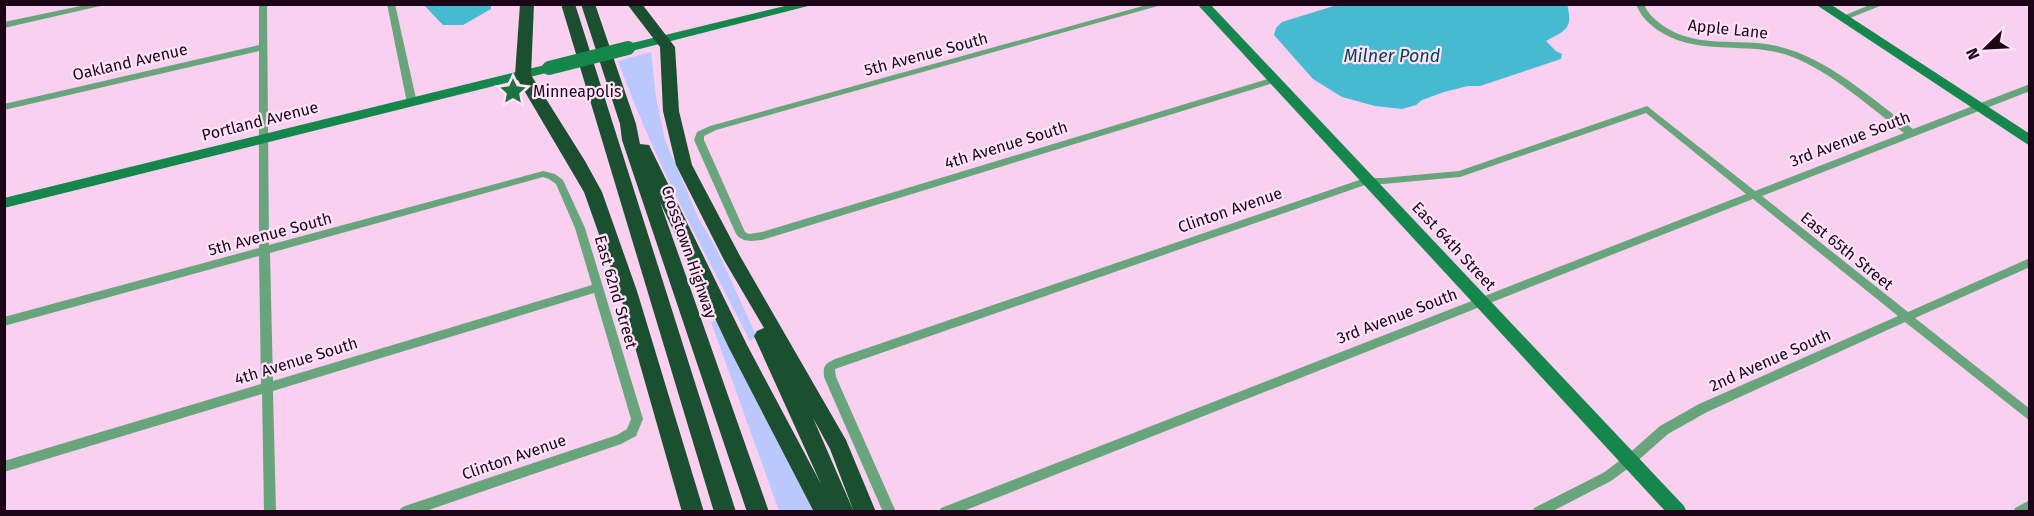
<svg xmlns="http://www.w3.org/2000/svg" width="2034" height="516" viewBox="0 0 2034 516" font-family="'Fira Sans',sans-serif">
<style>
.green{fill:#bbc8fd}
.water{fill:#46bad1}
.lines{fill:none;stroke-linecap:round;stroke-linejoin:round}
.street{fill:#69a57c;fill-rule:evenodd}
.secondary{fill:#15874c;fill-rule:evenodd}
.highway{fill:#1a4f2f;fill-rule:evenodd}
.secondary-bridge{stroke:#15874c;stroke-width:14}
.labels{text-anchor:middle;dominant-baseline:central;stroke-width:4.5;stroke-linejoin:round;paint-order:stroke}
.street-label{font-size:16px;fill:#1b0517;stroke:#fee2f8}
.poi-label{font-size:16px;fill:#1b0517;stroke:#fee2f8;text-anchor:start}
.water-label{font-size:18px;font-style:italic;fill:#004956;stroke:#fee2f8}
</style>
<rect width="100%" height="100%" fill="#fad0f0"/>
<g class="green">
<path d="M651,52L656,97L665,140L698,217L717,250L757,337L750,341C703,249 653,158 618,61Z"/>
<path d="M717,320L804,487L813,511H779L711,322Z"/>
</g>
<g class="water">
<path d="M1567,4C1574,30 1564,31 1546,41L1556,51L1562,54L1561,59L1480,86H1468L1444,92L1422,100L1416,105L1402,109L1375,106L1342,97L1313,79L1274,35L1276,28L1282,22L1337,5Z"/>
<path d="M424,5H491V9L463,25H443Z"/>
</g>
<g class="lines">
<g class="street">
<path d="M90,4H109L4,28V22Z"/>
<path d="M259,4H267L269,245L543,171L555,174L563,180L585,228L643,419L636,436L621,444L423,512H399L401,508L405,506L617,435L627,429L631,419L594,293L273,391L276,512H264L262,394L4,472V461L261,384L259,256L4,326V317L259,248V51L4,110V104L259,45ZM543,177L549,179L556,184L575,228L592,285L273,381L270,253Z"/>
<path d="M387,4H395L417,103L412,106L407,103Z"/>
<path d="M1150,4H1165L716,130L704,136V140L745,232L749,234L762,232L1271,78H1277L1279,80L1277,82L762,240C752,241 743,243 736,234L694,140L697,132L710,126Z"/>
<path d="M1636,4H1644C1648,14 1654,19 1662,25C1698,50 1737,37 1777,46C1829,58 1871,99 1913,129L2030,84V91L1762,196L1908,312L2030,258V267L1915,318L2030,409V421L1905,322L1707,412L1668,434L1634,464L1611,481L1551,512H1532L1534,508L1603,473L1626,456L1660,426L1699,404L1898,316L1753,199L961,512H939L941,508L1746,194L1646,113L1460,177L1383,184H1368L835,369L836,377L896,512H883L824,377C823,365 825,364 835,359L1365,178H1383L1459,171L1647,106L1755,191L1904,133C1868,106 1832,72 1790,56C1746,40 1697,58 1656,29C1647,22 1640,15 1636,4Z"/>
<path d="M1872,4H1885L1845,20L1842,21L1838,18Z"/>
<path d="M2030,500V512H2013L2015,508Z"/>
</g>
<g class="secondary">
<path d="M793,4H816L628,52L622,48L628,44Z"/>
<path d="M1197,4H1210L1684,506L1687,512H1666Z"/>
<path d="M1815,4H1830L2030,134V146Z"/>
<path d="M549,64L555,68L554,71L4,208V198Z"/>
</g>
<g class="highway">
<path d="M520,4H534L531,75L585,161L602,192L637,291L704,512H682L619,291L584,192L515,75Z"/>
<path d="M561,4H575L736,512H714Z"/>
<path d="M581,4H595L636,124L640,144L649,145L651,149L747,345L821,484L754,336L757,331L764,328L724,260L676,165L663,111L660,47L627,4H642L675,47L679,111L692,165L740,256L846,440L876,512H854L830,449L813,418L854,512H814L729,348L660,202L769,512H747L622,140L620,124Z"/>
</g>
<path class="secondary-bridge" d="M549,68L628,48"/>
</g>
<defs>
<symbol id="sight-bare" viewBox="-9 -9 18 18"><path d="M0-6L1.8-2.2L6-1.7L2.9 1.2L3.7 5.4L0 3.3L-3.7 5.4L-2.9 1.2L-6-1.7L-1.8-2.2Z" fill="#1e7142" stroke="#fee2f8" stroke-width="2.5" paint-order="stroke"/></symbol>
</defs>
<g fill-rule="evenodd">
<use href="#sight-bare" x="494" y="72" width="38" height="38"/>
</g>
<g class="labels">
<g class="street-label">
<text transform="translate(1728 29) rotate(6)">Apple Lane</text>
<text transform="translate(926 54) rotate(-15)">5th Avenue South</text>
<text transform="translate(130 62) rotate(-13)">Oakland Avenue</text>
<text transform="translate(260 121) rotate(-14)">Portland Avenue</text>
<text transform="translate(1850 139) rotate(-21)">3rd Avenue South</text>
<text transform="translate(1006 145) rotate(-17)">4th Avenue South</text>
<text transform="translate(1230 210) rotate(-19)">Clinton Avenue</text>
<text transform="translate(270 234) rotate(-15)">5th Avenue South</text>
<text transform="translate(1454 246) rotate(47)">East 64th Street</text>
<text transform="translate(1847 251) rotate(39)">East 65th Street</text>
<text transform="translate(689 252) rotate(71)">Crosstown Highway</text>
<text transform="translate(616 292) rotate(74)">East 62nd Street</text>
<text transform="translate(1397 316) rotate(-21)">3rd Avenue South</text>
<text transform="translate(1770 360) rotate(-24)">2nd Avenue South</text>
<text transform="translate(296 361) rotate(-17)">4th Avenue South</text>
<text transform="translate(514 457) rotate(-19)">Clinton Avenue</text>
</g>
<g class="poi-label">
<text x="533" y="91">Minneapolis</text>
</g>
<g class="water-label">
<text x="1392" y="56">Milner Pond</text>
</g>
</g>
<rect width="2034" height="516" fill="none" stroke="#1b0517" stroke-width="12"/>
<g transform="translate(1986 48) rotate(246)" stroke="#fee2f8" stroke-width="4.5" paint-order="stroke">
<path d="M0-4.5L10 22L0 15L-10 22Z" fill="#1b0517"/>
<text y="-9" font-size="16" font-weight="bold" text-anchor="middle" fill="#1b0517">N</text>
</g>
</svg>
